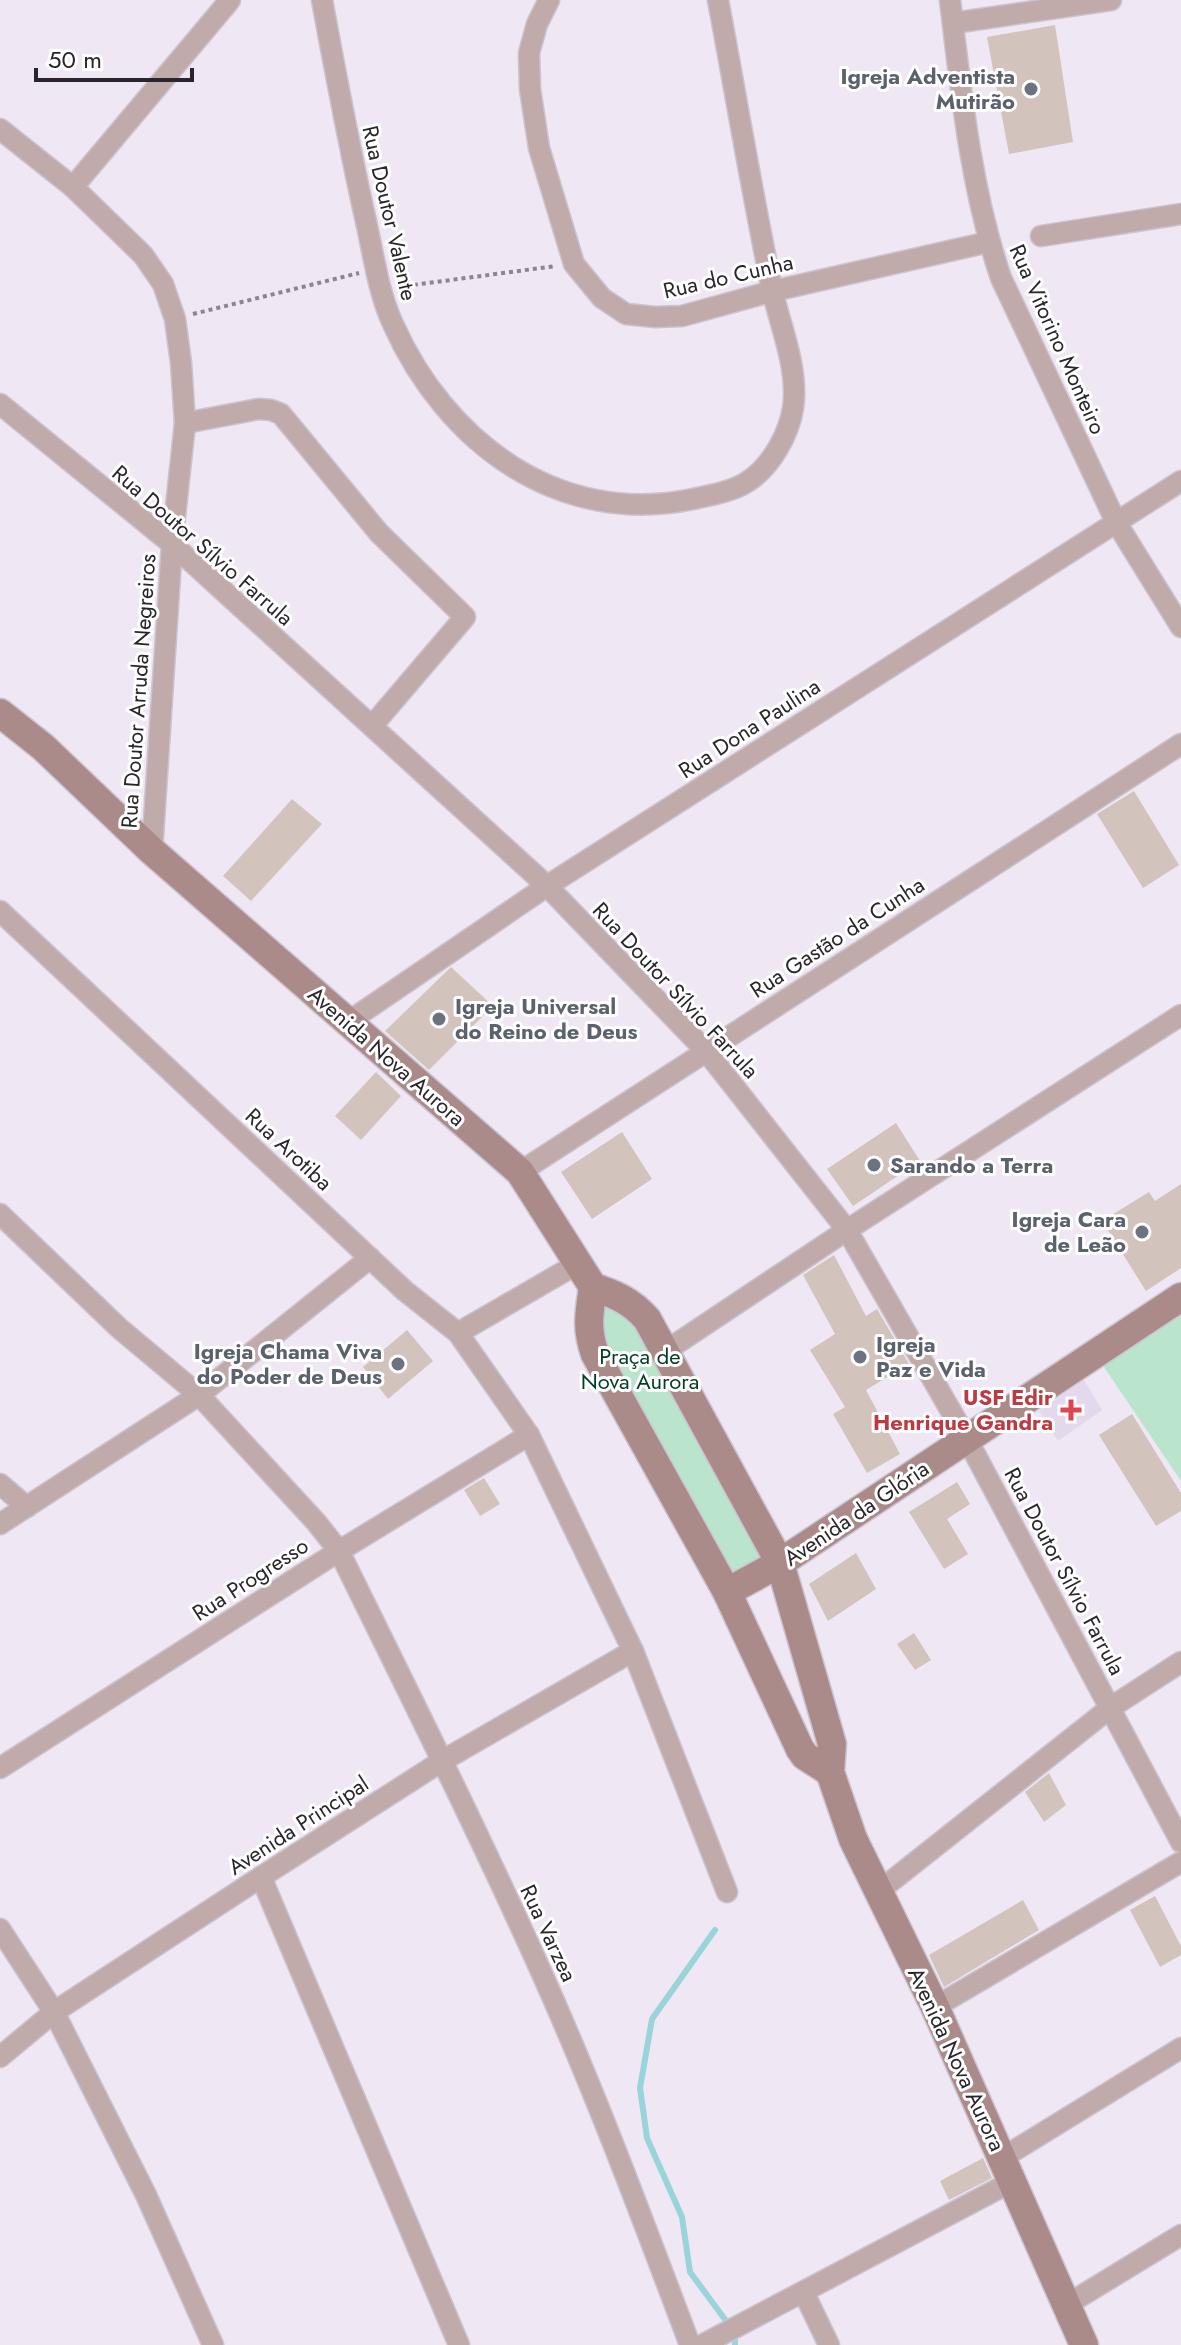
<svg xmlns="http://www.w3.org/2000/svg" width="1181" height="2345" viewBox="0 0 1181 2345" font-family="Jost,sans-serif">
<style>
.built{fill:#e4d9ec}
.green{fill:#bae4cc}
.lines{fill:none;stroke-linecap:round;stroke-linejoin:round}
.stream{stroke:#9ad4db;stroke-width:6}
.building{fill:#d2c4bd}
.street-casing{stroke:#cbc4d0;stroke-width:23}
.secondary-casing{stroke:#cbc4d0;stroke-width:31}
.path{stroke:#8a858e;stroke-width:4;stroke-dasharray:4 4;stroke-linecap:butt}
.street{stroke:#c1aaaa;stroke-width:20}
.secondary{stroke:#ab8a8a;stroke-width:28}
.worship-dot{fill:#6b7280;stroke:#fff;stroke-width:3}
.health-dot{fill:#e0444e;stroke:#fff;stroke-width:3}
.labels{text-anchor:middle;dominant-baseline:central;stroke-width:6;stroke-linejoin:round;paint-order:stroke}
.worship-label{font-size:22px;font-weight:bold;fill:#5b616d;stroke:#fff;text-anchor:end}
.street-label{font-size:22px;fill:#29262b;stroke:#fff}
.park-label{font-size:22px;fill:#023d25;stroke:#fff}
.health-label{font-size:22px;font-weight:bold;fill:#be3a42;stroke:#fff;text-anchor:end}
</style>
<rect width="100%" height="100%" fill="#efe7f4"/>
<path class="built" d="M1084,1380L1102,1410L1058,1441L1039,1411Z"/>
<g class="green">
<path d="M593,1287L616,1294L780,1563L727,1592L605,1372Z"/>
<path d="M1181,1311V1481L1102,1364Z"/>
</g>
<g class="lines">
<path class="stream" d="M715,1930L652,2019L640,2088L647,2138L682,2217L690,2272L735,2333V2345"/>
</g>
<g class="building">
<path d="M1055,25L1073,142L1009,154L987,37Z"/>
<path d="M1134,791L1179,865L1143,888L1097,814Z"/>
<path d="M292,799L322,824L251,901L223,876Z"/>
<path d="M451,967L493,1006L429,1070L385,1031Z"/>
<path d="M376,1072L401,1096L361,1140L335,1116Z"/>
<path d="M896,1123L920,1161L853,1206L827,1169Z"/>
<path d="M622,1132L652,1179L592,1219L561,1172Z"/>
<path d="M1181,1184V1268L1146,1291L1102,1221L1149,1192L1155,1201Z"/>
<path d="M834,1255L866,1316L877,1309L909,1364L866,1390L900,1454L867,1473L833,1414L845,1407L810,1350L835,1334L803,1275Z"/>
<path d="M407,1330L433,1361L388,1399L363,1367Z"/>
<path d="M1132,1414L1181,1493V1511L1156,1526L1099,1435Z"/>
<path d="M484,1478L500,1504L480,1516L464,1490Z"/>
<path d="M957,1482L970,1504L947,1519L968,1554L944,1569L909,1512Z"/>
<path d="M856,1553L876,1589L828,1621L809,1584Z"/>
<path d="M914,1633L931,1660L915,1670L897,1644Z"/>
<path d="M1049,1773L1066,1805L1044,1822L1025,1792Z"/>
<path d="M1155,1896L1181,1946V1955L1160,1967L1130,1910Z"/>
<path d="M1023,1900L1039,1930L944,1987L929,1955Z"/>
<path d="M983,2158L992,2178L949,2200L940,2181Z"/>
</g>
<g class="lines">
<defs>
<g id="street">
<path d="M322,0C336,76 350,151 367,226C374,258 379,294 393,324C446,443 559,527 693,499C711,495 731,492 747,482C771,467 789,434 793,408C799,369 780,326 772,289C752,193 736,96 718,0"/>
<path d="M549,0L537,24L529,53L530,89L539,148L574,264L602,298L626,314L655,317L682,316L773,291L989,242"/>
<path d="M950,0C961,92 971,190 1001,278L1116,522L1181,627"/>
<path d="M953,23L1111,0"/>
<path d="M0,129L73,187L143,255L163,284L175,319L181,363L185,423L172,544L152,851"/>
<path d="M73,187L230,0"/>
<path d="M1041,236L1181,214"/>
<path d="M0,404L172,544L547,886L706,1051L847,1230L967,1439L1181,1842"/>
<path d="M185,423L259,409L271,410L281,414L379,533L465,617L372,726"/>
<path d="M0,911L405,1291L458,1333L529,1435L633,1651L727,1892"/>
<path d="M348,1022L547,886L1181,481"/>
<path d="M520,1172L1181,744"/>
<path d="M0,1214L119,1328L199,1395L316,1522L339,1551C407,1689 476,1827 539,1967C595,2091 642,2218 690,2345"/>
<path d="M458,1333L577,1264"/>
<path d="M667,1350L847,1230L1181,1015"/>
<path d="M0,1484L27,1507"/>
<path d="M0,1524L199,1395L370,1258"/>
<path d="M0,1768L339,1551L529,1435"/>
<path d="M261,1877L459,2345"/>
<path d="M879,1891L1110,1708L1181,1662"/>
<path d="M0,1929L54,2012L146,2195L213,2345"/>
<path d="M935,2007L1181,1862"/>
<path d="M0,2057L54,2012L261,1877L442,1761L633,1651"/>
<path d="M1002,2158L1181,2048"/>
<path d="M804,2293L829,2345"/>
<path d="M1068,2304L1181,2235"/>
<path d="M702,2345L1013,2181"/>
</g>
<g id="secondary">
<path d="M0,713L43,747L152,851L520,1172L593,1287C615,1294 631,1301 647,1319L780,1563L832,1744L830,1772L853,1839L935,2007L1084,2345"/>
<path d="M593,1287C589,1314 586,1328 595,1354L727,1592L800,1749L805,1756L830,1772"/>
<path d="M727,1592L780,1563L1181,1297"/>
</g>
</defs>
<use href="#street" class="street-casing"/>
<use href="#secondary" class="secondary-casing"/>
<g class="path">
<path d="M398,287L556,266"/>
<path d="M193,314L359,273"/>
</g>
<use href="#street" class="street"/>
<use href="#secondary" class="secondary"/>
</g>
<g class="worship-dot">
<circle cx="1031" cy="89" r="8"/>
<circle cx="439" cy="1019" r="8"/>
<circle cx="874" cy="1165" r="8"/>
<circle cx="1142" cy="1232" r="8"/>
<circle cx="860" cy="1357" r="8"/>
<circle cx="398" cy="1364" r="8"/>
</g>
<path class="health-dot" d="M1067 1398h8v8h8v8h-8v8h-8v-8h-8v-8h8z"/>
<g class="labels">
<g class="worship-label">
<text x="1015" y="76">Igreja Adventista<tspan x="1015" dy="25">Mutirão</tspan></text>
<text x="455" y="1006" text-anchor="start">Igreja Universal<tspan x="455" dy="25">do Reino de Deus</tspan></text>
<text x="890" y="1165" text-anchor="start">Sarando a Terra</text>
<text x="1126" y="1219">Igreja Cara<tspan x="1126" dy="25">de Leão</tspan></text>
<text x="876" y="1344" text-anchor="start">Igreja<tspan x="876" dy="25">Paz e Vida</tspan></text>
<text x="382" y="1351">Igreja Chama Viva<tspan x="382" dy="25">do Poder de Deus</tspan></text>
</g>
<g class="street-label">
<text transform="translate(390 213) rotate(77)">Rua Doutor Valente</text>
<text transform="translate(728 276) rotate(-13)">Rua do Cunha</text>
<text transform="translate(1058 339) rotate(66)">Rua Vitorino Monteiro</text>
<text transform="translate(203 545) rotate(41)">Rua Doutor Sílvio Farrula</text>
<text transform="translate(138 691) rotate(-86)">Rua Doutor Arruda Negreiros</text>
<text transform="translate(749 728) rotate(-33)">Rua Dona Paulina</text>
<text transform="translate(837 937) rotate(-33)">Rua Gastão da Cunha</text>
<text transform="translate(676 990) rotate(47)">Rua Doutor Sílvio Farrula</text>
<text transform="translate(387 1056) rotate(41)">Avenida Nova Aurora</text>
<text transform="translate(289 1149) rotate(43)">Rua Arotiba</text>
<text transform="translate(856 1513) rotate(-34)">Avenida da Glória</text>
<text transform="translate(1065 1571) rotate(62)">Rua Doutor Sílvio Farrula</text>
<text transform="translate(250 1579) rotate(-33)">Rua Progresso</text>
<text transform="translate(298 1825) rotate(-33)">Avenida Principal</text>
<text transform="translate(549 1933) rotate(65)">Rua Varzea</text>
<text transform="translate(957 2059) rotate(65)">Avenida Nova Aurora</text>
</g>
<g class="park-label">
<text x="640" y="1356">Praça de<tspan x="640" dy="25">Nova Aurora</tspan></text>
</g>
<g class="health-label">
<text x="1053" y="1397">USF Edir<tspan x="1053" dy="25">Henrique Gandra</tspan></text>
</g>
</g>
<path d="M36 68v12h156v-12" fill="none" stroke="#29262b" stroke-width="4"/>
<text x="48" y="68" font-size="24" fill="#29262b" stroke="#ffffff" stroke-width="6" paint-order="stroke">50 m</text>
</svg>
